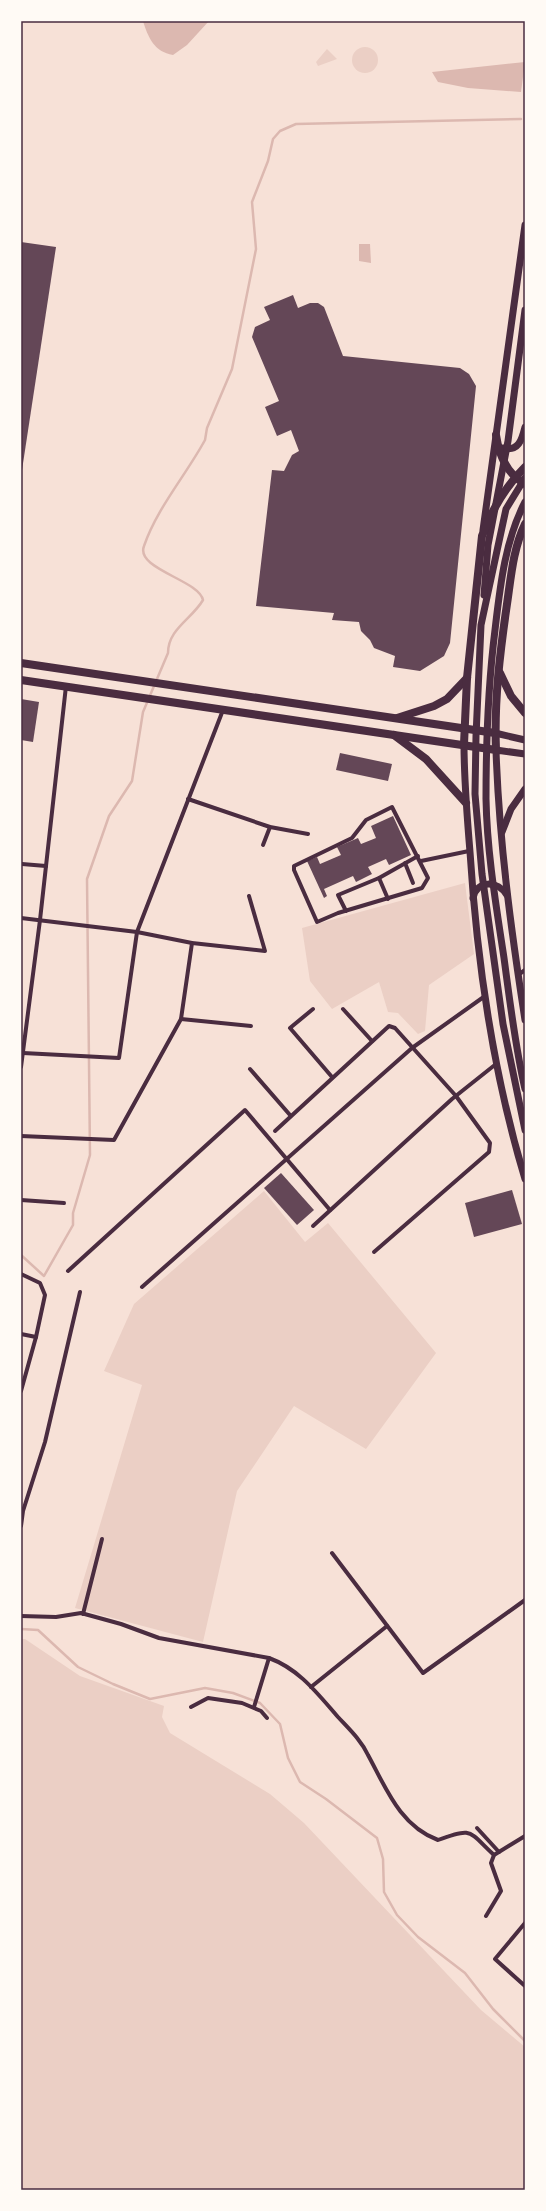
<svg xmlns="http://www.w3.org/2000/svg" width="546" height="2211" viewBox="0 0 546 2211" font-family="'Nunito Sans',sans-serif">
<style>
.green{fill:#ebcfc5}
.water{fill:#dcb8b0}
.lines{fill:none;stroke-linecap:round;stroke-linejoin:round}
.stream{stroke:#dcb8b0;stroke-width:2.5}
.building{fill:#644757}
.minor{stroke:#4a2c40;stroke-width:4}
.secondary{stroke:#4a2c40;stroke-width:7}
.primary{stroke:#4a2c40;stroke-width:8}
.neatline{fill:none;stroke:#4a2c40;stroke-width:1.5}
</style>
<rect width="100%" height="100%" fill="#f7e1d7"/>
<g class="green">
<circle cx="365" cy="60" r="13"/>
<path d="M327,49L337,59L318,66L316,62Z"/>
<path d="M465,883L474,954L429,985L425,1031L418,1034L398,1013L388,1012L379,982L332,1009L310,981L302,928Z"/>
<path d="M264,1191L305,1242L328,1223L436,1353L366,1449L294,1406L237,1491L203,1642L75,1608L142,1385L104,1371L134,1304Z"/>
<path d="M21,1639H25L80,1676L164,1706L162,1717L170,1733L270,1794L304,1823L481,2010L525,2047V2190H21Z"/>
</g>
<g class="water">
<path d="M143,21H209L187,45L173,55C154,52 148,37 143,21Z"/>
<path d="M525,62L521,92L468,88L438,82L432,72Z"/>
<path d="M359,244H370L371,263L359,261Z"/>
</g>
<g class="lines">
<g class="stream">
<path d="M21,1255L44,1276L73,1225V1213L90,1155L87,879L109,816L132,781L143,712L168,653C168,629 192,619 203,600C199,580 135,569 144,546C157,508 186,475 205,440L207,428L232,369L256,249L252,202L268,161L273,139L280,131L296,124L521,119"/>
<path d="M21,1629L38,1630L78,1667L113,1684L150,1699L205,1688L233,1693L260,1703L280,1724L288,1758L300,1782L326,1799L377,1838L383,1859L384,1892L397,1915L418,1937L465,1973L493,2009L525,2041"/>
</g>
</g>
<g class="building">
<path d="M21,242L56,247L22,470H21Z"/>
<path d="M293,295L298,308L310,303H318L324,307L343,356L460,368L469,374L476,386L450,643L444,656L420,671L393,667L395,656L374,648L370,640L361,631L359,622L332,620L334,613L256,606L272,470L284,471L292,455L299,451L291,430L277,436L265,407L279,401L252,337L255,327L270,320L264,307Z"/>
<path d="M21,699L39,702L33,742L21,740Z"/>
<path d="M340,753L392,764L388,781L336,770Z"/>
<path d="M393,816L411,855L389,865L386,859L368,867L372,874L356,882L353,876L324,889L327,896L324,898L307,861L317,857L320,864L341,855L337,847L358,838L361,844L376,838L371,826Z"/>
<path d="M281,1173L314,1210L297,1225L264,1188Z"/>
<path d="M512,1190L522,1224L474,1237L465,1203Z"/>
</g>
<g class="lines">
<g class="minor">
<path d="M188,799L270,827L308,834"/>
<path d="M392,807L428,878L422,888L338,913L317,922L294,870V866L352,838L366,820Z"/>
<path d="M263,845L270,827"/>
<path d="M421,861L469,851"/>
<path d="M405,863L413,883"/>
<path d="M22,864L46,866"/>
<path d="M379,878L388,899"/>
<path d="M346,911L338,895L379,878L418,856"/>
<path d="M21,918L137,932L192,943L265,951L249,896"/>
<path d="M518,975L525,970"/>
<path d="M313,1009L290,1028L332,1077"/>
<path d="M343,1009L372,1041"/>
<path d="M181,1019L251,1026"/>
<path d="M23,1053L119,1058L137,932L223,710"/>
<path d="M21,1067L40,920L66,686"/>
<path d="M250,1069L290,1115"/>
<path d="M275,1131L389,1026L395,1028L456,1096L490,1143L489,1152L374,1252"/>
<path d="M21,1136L114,1140L181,1019L192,943"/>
<path d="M21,1200L64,1203"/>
<path d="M313,1226L452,1099L496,1064"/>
<path d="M68,1271L245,1110L330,1210"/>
<path d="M21,1274L40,1283L45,1295L36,1337L21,1391"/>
<path d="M142,1287L412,1048L485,996"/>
<path d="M21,1334L36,1337"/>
<path d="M21,1526L23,1511L45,1442L80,1292"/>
<path d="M332,1553L423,1673L525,1600"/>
<path d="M83,1614L102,1539"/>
<path d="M21,1616L56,1617L81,1613L121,1624L159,1638L269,1658C299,1669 317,1693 338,1717C349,1729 361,1740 368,1755C386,1788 400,1826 438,1840C473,1827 468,1831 494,1855"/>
<path d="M311,1687L387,1626"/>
<path d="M191,1707L208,1698L242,1703L261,1711L267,1718"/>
<path d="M254,1707L269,1658"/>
<path d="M477,1828L499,1852"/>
<path d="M486,1916L501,1891L491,1863L494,1855L525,1836"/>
<path d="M525,1923L495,1959L525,1986"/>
</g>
<g class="secondary">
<path d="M503,448C519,452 522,439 525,427"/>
<path d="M525,478L506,509L481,625L476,736L475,794L482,874L503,1024L525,1130"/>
<path d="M525,502C505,540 500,587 495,630C488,686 486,743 486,799C487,852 496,905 504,958C510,1002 515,1046 525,1089"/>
<path d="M483,530L525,225"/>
<path d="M484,595L488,545L508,441L525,310"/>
<path d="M495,733L525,740"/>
<path d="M464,744C464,780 467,816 470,852C477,963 493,1073 525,1179"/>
<path d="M525,754L496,750C499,840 511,930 525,1020"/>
<path d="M502,832L511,809L525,789"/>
<path d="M473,898C477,879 498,881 507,895"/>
</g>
<g class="primary">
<path d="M496,435C499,455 507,474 525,484"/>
<path d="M21,663L495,733"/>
<path d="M500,673L511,696L525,713"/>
<path d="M21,680L496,750C494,701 500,652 507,604C511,577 513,549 525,524"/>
<path d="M397,718L434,706L447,699L467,678"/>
<path d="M394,735L426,759L466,803"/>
<path d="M464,744L467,678L482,536C492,509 505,487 525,467"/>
</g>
</g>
<rect width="546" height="2211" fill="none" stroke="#fffaf5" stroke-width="44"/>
<rect x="22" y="22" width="502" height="2167" class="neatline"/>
</svg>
